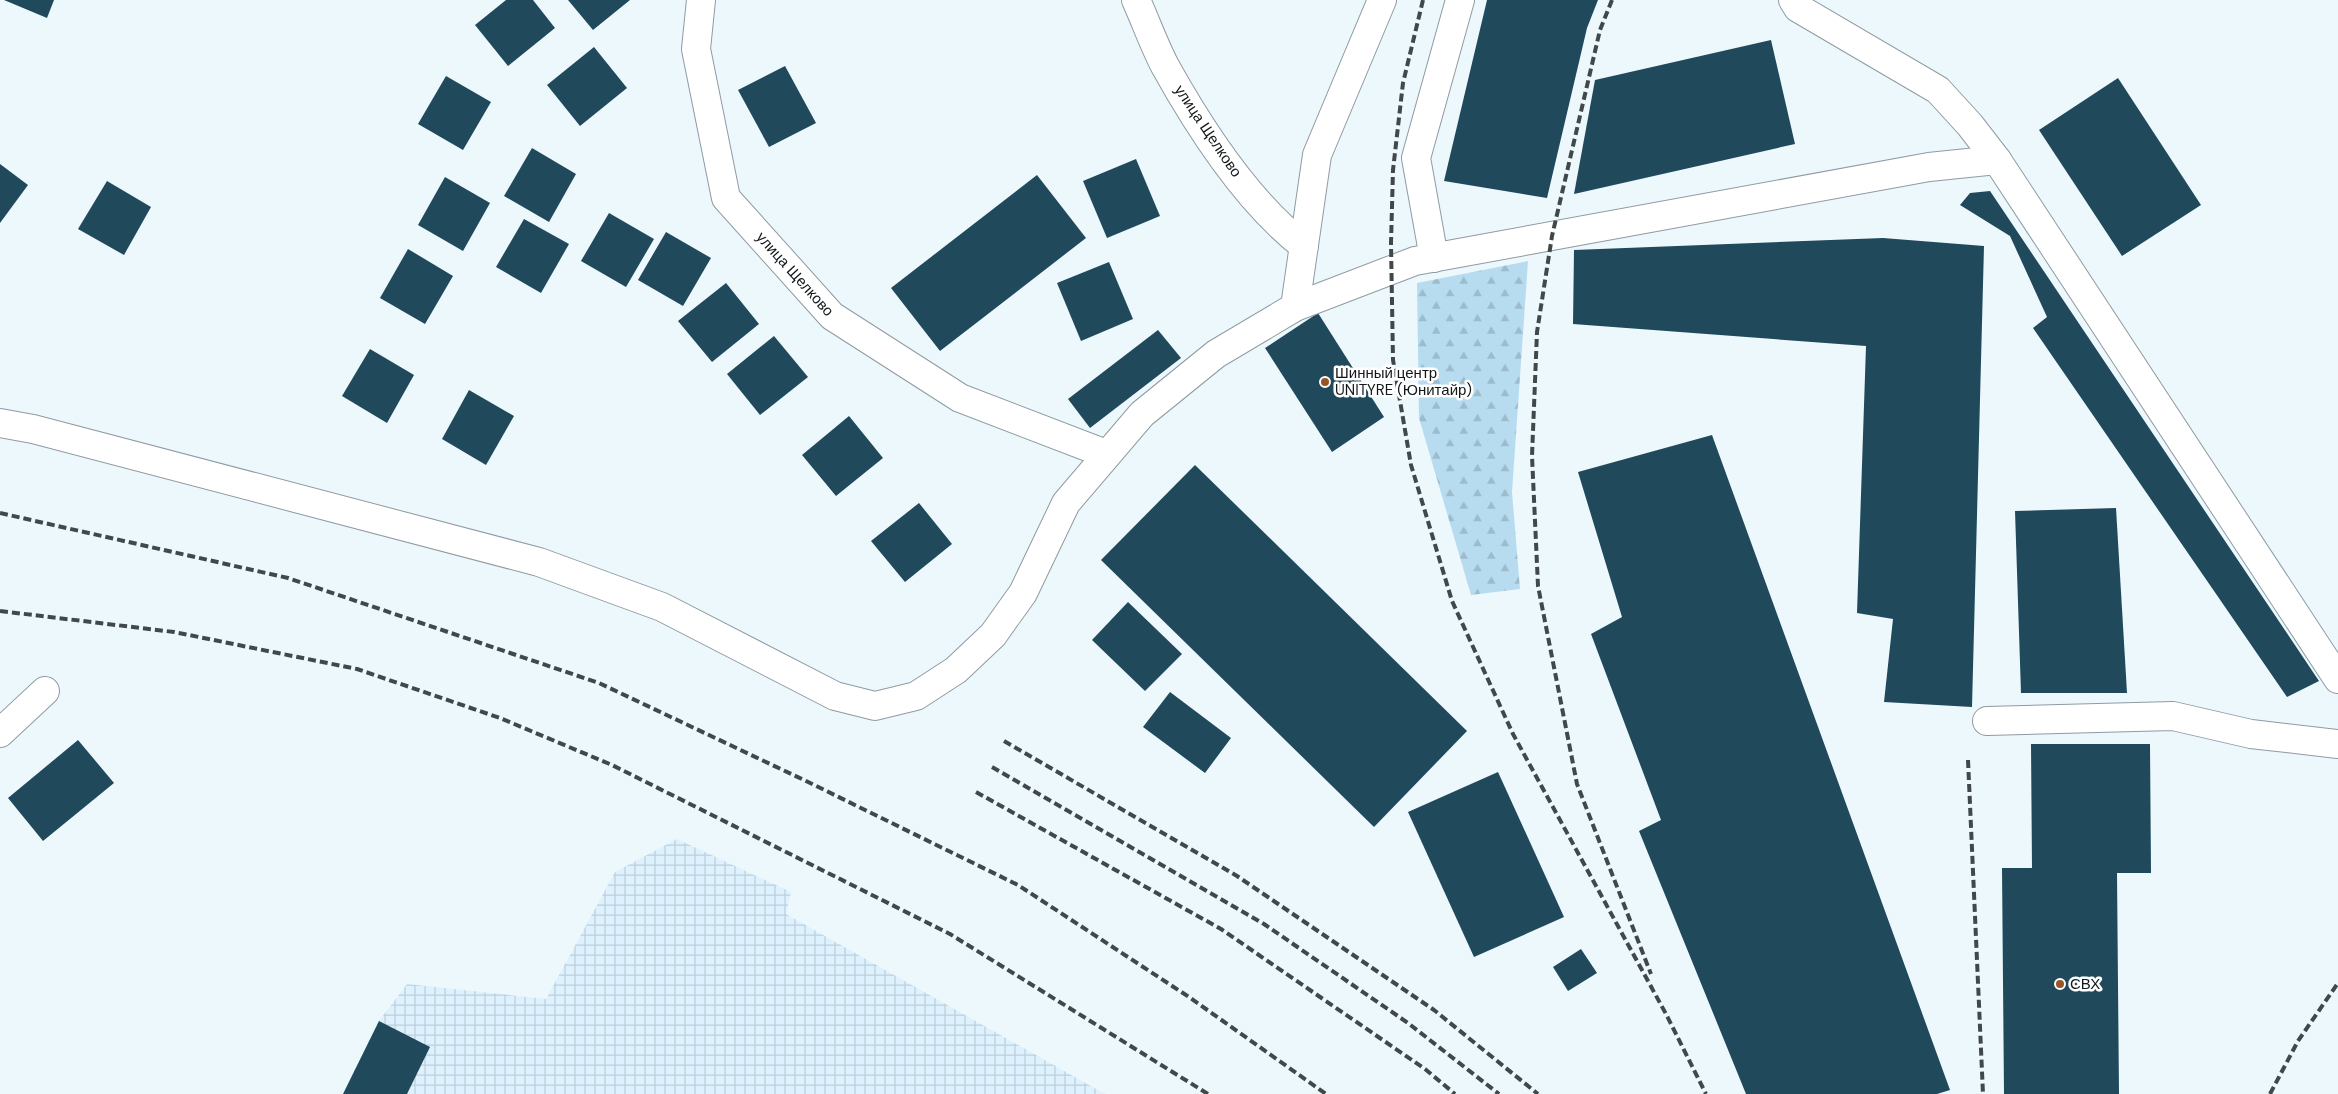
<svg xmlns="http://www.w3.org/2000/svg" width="2338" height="1094" viewBox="0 0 2338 1094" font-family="'DM Sans',sans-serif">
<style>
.industrial{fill:url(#industrial-grid)}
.forest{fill:url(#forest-firs)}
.building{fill:#20495c}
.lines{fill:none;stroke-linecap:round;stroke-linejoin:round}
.minor-casing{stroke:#8f9ba2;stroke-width:30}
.minor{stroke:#fff;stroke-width:28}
.rail{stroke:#41484a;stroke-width:4;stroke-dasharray:8 4;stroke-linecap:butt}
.poi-dot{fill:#985427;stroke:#fff;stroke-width:2}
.labels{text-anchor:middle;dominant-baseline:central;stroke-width:5;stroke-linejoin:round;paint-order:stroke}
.street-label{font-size:15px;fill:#121719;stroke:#fff}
.poi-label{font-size:15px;fill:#121719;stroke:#fff;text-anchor:start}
</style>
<defs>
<pattern id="industrial-grid" width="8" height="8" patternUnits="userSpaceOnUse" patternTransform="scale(1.25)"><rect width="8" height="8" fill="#ddf2fe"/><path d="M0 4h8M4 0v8" fill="none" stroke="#bdcfd9"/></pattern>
<pattern id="forest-firs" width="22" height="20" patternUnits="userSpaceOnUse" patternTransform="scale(1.25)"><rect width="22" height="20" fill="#b7dcf0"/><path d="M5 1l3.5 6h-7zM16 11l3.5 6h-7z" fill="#9cbccd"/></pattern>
</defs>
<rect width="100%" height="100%" fill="#edf8fd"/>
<path class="industrial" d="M677,839L791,892L786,914L1105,1094H343L379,1021L407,984L546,999L615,872Z"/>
<path class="forest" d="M1528,261L1512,492L1520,589L1471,595L1419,418L1417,283Z"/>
<g class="building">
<path d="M4,0H54L47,18Z"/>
<path d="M506,0H533L555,28L508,66L475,25Z"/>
<path d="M568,0H630L593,30Z"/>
<path d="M1487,0H1598L1587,28L1547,198L1444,181Z"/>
<path d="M1771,40L1795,144L1574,194L1595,80Z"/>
<path d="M594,47L627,88L580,126L547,85Z"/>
<path d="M785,66L816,123L769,147L738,90Z"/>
<path d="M446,76L491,102L463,150L418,124Z"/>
<path d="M2118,78L2201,205L2122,256L2039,130Z"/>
<path d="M532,148L576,174L549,222L504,196Z"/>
<path d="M1136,159L1160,216L1107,238L1083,181Z"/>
<path d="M0,164L28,185L0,223Z"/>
<path d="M1037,175L1086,238L940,351L891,288Z"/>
<path d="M445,177L490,203L463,251L418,225Z"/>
<path d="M107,181L151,207L124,255L78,229Z"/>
<path d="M1990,191L2319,681L2287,697L2033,328L2047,317L2010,236L1960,205L1970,193Z"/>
<path d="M609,213L654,239L626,287L581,261Z"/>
<path d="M524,219L569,244L541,293L496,267Z"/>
<path d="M666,232L711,258L683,306L638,280Z"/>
<path d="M1883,238L1984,246L1972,707L1884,702L1893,619L1857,613L1866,346L1573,324L1574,250Z"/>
<path d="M408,249L453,276L425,324L380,298Z"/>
<path d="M1109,262L1133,319L1081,341L1057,283Z"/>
<path d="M726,283L759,324L712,362L678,321Z"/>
<path d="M1318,313L1384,417L1332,452L1265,348Z"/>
<path d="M1158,330L1181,358L1090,428L1068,399Z"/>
<path d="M774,336L808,377L760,415L727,374Z"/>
<path d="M370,349L414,375L387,423L342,396Z"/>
<path d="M469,390L514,416L486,465L442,439Z"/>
<path d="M849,416L883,458L836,496L802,455Z"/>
<path d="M1712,435L1950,1090L1937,1094H1746L1639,831L1661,820L1591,634L1622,617L1578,472Z"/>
<path d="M1195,465L1467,731L1374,827L1101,560Z"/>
<path d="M919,503L952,544L905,582L871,541Z"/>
<path d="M2116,508L2127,693H2021L2015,511Z"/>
<path d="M1128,602L1182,654L1145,691L1092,640Z"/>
<path d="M1170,692L1231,738L1205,773L1143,727Z"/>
<path d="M78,740L114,783L43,841L8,798Z"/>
<path d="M2031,744H2150L2151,873H2117L2119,1094H2004L2002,868H2032Z"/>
<path d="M1498,772L1564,917L1474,957L1408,812Z"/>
<path d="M1581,949L1597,973L1568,991L1553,967Z"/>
<path d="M379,1021L430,1047L407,1094H343Z"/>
</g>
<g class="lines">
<defs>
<g id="minor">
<path d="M701,0L696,49L726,198L832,316L960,398L1106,454"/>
<path d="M1136,0C1146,22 1154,45 1165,66C1200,129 1247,202 1304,246"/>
<path d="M1793,0L1798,8L1938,90L1970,125L1997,160"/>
<path d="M1434,258L1416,158L1460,0"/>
<path d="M1295,307L1317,155L1382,0"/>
<path d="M0,423L33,429L539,562L662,607L835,696L875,706L916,696L956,670L993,635L1023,593L1066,503L1142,414L1216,354L1295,307L1415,261L1929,167L1997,160L2338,679"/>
<path d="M1987,721L2173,716L2251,734L2338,744"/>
<path d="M0,733L45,691"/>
</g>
</defs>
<use href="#minor" class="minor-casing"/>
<use href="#minor" class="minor"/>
<g class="rail">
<path d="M1423,0L1403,83L1393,170L1391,243L1393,360L1411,465L1452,601L1513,734L1666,1014L1706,1094"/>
<path d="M1612,0L1600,30L1552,236L1537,332L1532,456L1538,586L1577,784L1651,974"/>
<path d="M0,513L288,578L599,683L804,780L1018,885L1189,997L1326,1094"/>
<path d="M0,611L174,632L357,669L500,718L612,765L950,934L1208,1094"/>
<path d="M1004,741L1237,876L1434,1010L1538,1094"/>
<path d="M1968,760L1983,1094"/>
<path d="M992,767L1264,924L1408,1023L1499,1094"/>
<path d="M976,792L1221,929L1425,1069L1455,1094"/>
<path d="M2270,1094L2298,1041L2338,983"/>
</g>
</g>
<g class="poi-dot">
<circle cx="1325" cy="382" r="5"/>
<circle cx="2060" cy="984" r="5"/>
</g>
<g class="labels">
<g class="street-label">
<text transform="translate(1208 131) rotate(56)">улица Щелково</text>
<text transform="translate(795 274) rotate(48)">улица Щелково</text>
</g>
<g class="poi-label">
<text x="1335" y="373">Шинный центр<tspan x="1335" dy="17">UNITYRE (Юнитайр)</tspan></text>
<text x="2070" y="984">СВХ</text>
</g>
</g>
</svg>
